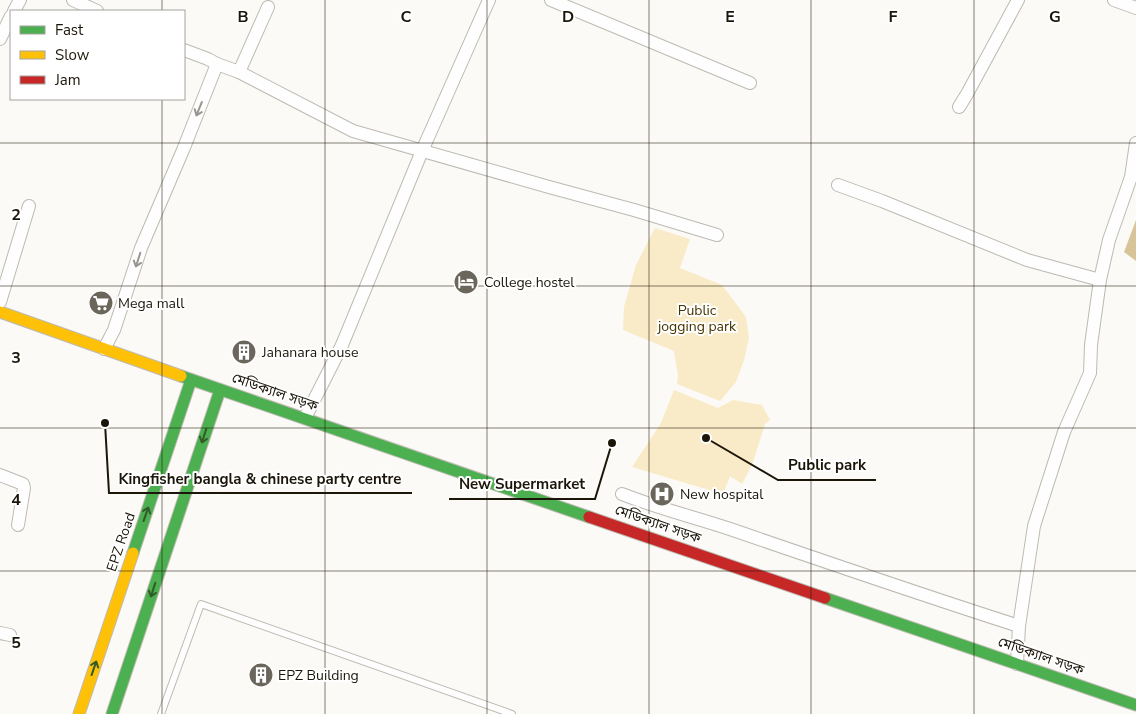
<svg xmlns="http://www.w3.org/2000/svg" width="1136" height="714" viewBox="0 0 1136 714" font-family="'Nunito Sans','Noto Sans Bengali',sans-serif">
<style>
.green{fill:#f9ebc7}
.water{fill:#d7c599}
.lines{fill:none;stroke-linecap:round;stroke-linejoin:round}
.lane-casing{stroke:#bdbab2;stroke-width:8}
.street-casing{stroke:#bdbab2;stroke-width:14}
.fast-casing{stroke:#bdbab2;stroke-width:13}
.slow-casing{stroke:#bdbab2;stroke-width:13}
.jam-casing{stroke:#bdbab2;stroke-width:13}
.lane{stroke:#fffefe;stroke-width:6}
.street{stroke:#fffefe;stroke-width:12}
.fast{stroke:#4caf50;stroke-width:11}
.slow{stroke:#ffc107;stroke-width:11}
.jam{stroke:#c62828;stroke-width:11}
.oneway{stroke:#989690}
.oneway2{stroke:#315b29}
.grid{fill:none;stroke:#1b1609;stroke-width:1;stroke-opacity:0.55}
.labels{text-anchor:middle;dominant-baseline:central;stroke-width:4;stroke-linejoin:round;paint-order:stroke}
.poi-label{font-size:14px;fill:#1b1609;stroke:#fff;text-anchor:start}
.park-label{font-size:14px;fill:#463500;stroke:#fff}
.street-label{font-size:14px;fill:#1b1609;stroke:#fff}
.grid-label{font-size:16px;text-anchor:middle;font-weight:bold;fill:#1b1609;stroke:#fff;stroke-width:4;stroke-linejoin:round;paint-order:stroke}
.leader{fill:none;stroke:#1b1609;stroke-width:2}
.callout-dot{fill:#1b1609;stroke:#fff;stroke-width:2}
.callout-label{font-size:15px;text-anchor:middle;font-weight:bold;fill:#1b1609;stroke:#fff;stroke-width:4;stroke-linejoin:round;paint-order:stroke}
</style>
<rect width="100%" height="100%" fill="#fcfaf6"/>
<g class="green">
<path d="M655,228L690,239L680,268L722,285L746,317L749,338L744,360L736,382L720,401L677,384L678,376L674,351L623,330L624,307L636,265Z"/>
<path d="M674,390L718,408L733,400L762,405L770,420L765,424L752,465L742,484L730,476L723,494L632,467L661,423Z"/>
</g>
<path class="water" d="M1136,220V261L1124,252Z"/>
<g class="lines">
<defs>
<path id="lane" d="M161,714L201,604L512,714"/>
<g id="street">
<path d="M73,0L97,11"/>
<path d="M551,0L750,83"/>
<path d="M1114,0L1136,8"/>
<path d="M14,11L20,0"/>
<path d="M0,39L11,16"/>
<path d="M184,50L208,59L217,64L239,72L353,131L549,187L634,210L717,235"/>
<path d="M239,72L268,7"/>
<path d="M959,107L967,94L1018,0"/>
<path d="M838,185L882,201L1027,260L1100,280"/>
<path d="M0,302L29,206"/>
<path d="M104,349L114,330L141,248L183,150L217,64"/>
<path d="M305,418L342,345L422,151L489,0"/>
<path d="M0,475L23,484L24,488L18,525"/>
<path d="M622,494C657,508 694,517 730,529C826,562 922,595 1019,626"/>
<path d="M0,633L10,635"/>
<path d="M1017,664L1019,626L1034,526L1064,432L1090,373L1091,345L1100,280L1109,240L1131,177L1136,143"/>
</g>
<g id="fast">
<path d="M181,376L589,517"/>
<path d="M133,553L191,380"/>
<path d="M825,598L1136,705"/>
<path d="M112,714L220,390"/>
</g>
<g id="slow">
<path d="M0,312L181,376"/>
<path d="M79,714L133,553"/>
</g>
<path id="jam" d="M589,517L825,598"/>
</defs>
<use href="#lane" class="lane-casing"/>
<use href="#street" class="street-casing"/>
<use href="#fast" class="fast-casing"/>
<use href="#slow" class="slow-casing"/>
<use href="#jam" class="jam-casing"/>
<use href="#lane" class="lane"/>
<use href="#street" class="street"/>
<use href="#fast" class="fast"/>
<use href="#slow" class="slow"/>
<use href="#jam" class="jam"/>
</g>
<defs><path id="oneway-shaft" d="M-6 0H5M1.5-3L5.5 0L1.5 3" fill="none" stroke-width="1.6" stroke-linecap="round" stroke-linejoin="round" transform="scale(1.25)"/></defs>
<g class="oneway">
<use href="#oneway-shaft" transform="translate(199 109) rotate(112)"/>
<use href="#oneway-shaft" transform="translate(138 260) rotate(108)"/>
</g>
<g class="oneway2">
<use href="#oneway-shaft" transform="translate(204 436) rotate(108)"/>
<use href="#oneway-shaft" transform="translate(146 514) rotate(-71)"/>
<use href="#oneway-shaft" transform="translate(153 590) rotate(108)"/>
<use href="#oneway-shaft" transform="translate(94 668) rotate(-71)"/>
</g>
<path class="grid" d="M162,0V11M325,0V714M487,0V714M649,0V714M811,0V714M974,0V714M162,99V714M0,143H1136M0,286H1136M0,428H1136M0,571H1136"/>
<defs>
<symbol id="hotel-disc" viewBox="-11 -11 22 22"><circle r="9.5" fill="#6a665c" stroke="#fff"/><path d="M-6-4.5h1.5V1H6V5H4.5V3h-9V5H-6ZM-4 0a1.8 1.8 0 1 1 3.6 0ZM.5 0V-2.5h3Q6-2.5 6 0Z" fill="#fff"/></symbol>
<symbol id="supermarket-disc" viewBox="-11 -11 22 22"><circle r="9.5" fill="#6a665c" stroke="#fff"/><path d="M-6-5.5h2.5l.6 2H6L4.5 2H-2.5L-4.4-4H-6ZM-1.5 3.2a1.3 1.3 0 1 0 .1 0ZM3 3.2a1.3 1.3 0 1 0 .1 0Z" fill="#fff"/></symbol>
<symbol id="building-disc" viewBox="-11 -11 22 22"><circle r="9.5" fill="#6a665c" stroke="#fff"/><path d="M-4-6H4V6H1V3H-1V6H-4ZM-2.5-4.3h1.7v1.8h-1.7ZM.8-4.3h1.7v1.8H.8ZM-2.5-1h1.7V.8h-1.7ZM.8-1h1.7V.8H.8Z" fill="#fff"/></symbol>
<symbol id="hospital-disc" viewBox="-11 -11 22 22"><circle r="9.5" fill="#6a665c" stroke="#fff"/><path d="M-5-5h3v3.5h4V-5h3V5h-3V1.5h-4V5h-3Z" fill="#fff"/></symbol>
</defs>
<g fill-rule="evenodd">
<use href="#hotel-disc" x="452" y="268" width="28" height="28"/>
<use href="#supermarket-disc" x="87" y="289" width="28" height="28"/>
<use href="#building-disc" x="230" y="338" width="28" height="28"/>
<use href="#hospital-disc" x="648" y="480" width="28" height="28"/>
<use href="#building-disc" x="247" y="661" width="28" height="28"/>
</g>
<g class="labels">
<g class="poi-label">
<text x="484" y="282">College hostel</text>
<text x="118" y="303">Mega mall</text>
<text x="262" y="352">Jahanara house</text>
<text x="680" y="494">New hospital</text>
<text x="278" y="675">EPZ Building</text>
</g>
<g class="park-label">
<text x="697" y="310">Public<tspan x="697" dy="16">jogging park</tspan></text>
</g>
<g class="street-label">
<text transform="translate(275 392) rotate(19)">মেডিক্যাল সড়ক</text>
<text transform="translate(658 524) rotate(19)">মেডিক্যাল সড়ক</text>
<text transform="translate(121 542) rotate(-71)">EPZ Road</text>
<text transform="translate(1041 656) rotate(19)">মেডিক্যাল সড়ক</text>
</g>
</g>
<g class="grid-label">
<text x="243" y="22">B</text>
<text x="406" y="22">C</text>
<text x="568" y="22">D</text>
<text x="730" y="22">E</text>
<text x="893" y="22">F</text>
<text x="1055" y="22">G</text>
<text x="16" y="220">2</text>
<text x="16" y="363">3</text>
<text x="16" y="505">4</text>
<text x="16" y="648">5</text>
</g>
<path class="leader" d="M706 438L778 480H876M105 423L109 493H412M612 443L595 499H449"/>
<g class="callout-dot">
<circle cx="706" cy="438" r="5"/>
<circle cx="105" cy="423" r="5"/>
<circle cx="612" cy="443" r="5"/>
</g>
<g class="callout-label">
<text x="827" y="470">Public park</text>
<text x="260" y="484">Kingfisher bangla &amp; chinese party centre</text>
<text x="522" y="489">New Supermarket</text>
</g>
<rect x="10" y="10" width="175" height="90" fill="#ffffff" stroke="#a4a29d"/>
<rect x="20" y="26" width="25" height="8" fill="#4caf50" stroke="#a4a29d"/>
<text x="55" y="35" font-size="15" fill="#1b1609">Fast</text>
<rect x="20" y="51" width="25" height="8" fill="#ffc107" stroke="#a4a29d"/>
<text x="55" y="60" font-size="15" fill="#1b1609">Slow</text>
<rect x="20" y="76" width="25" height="8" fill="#c62828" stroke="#a4a29d"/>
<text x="55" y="85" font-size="15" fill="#1b1609">Jam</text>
</svg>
